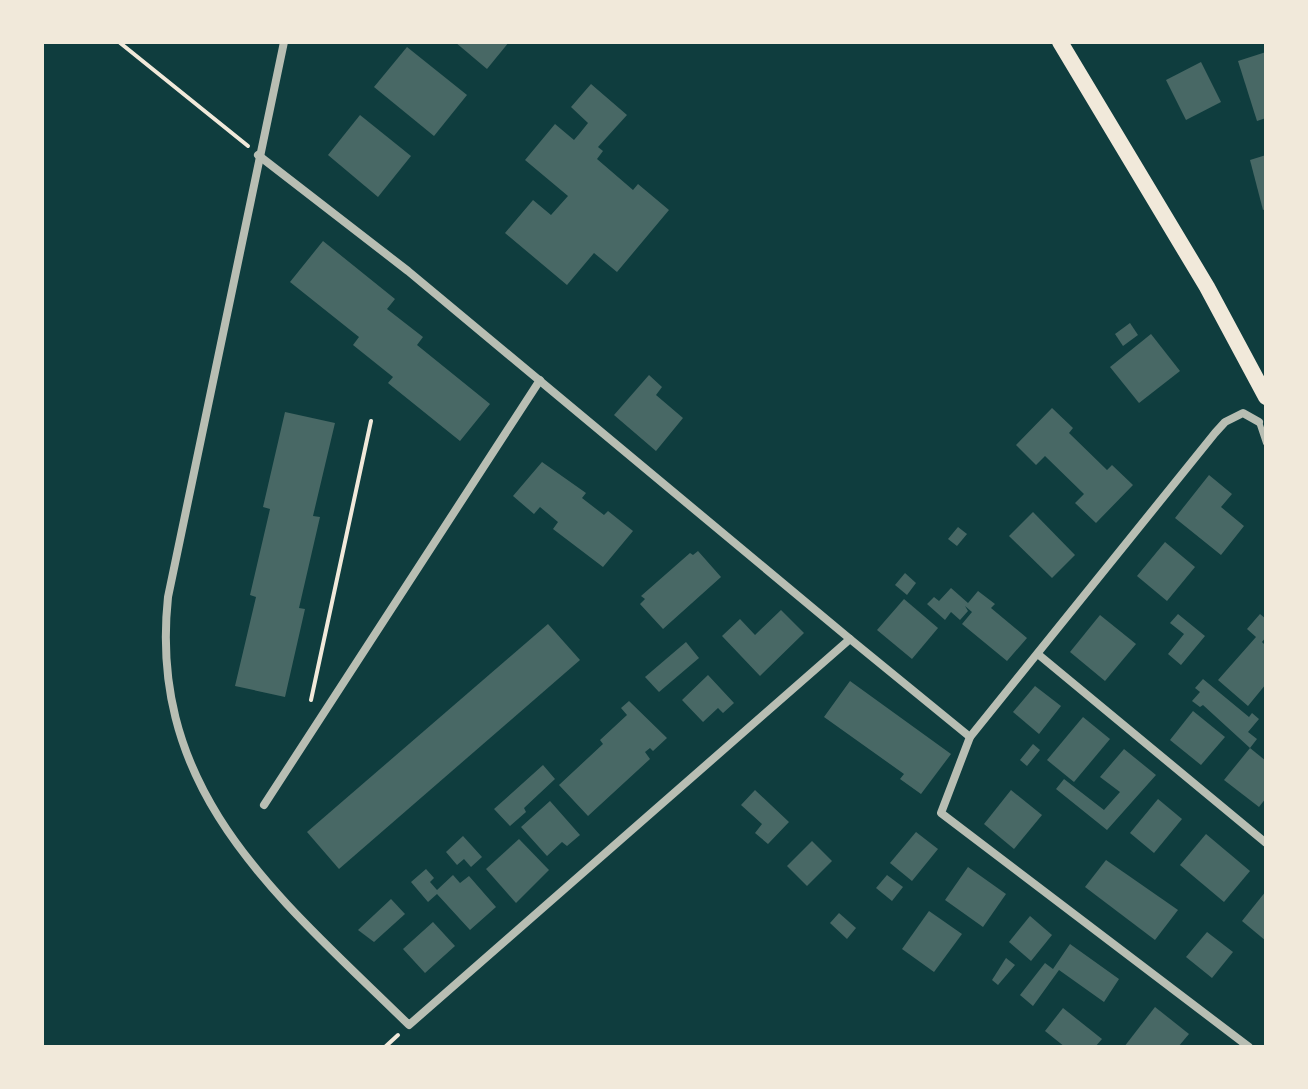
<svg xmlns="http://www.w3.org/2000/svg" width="1308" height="1089" viewBox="0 0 1308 1089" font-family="'DejaVu Sans',sans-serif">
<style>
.building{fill:#486865}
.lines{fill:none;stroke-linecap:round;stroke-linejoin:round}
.path{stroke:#f1e9da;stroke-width:4}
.service{stroke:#b8beb3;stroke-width:6}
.minor{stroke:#b8beb3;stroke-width:8}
.secondary{stroke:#f1e9da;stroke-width:16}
</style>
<rect width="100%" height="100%" fill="#0f3d3e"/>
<g class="building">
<path d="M455,42H509L487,69Z"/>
<path d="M407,47L467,95L434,136L374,87Z"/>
<path d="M1266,52V118L1257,121L1238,61Z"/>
<path d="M1201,62L1221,102L1186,120L1166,80Z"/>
<path d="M591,84L627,115L598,147L603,151L597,159L633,190L638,184L669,210L617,272L594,253L567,285L505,233L533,200L551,215L568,196L525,160L555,124L574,140L580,133L588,123L571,107Z"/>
<path d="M360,115L411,156L378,197L328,155Z"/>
<path d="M1266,155V209L1263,210L1250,160Z"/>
<path d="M323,241L395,299L387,309L423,337L417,345L490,404L460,441L388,383L393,377L353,345L359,337L290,282Z"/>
<path d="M1130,323L1138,335L1123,346L1115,334Z"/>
<path d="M1151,334L1180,371L1139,403L1110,367Z"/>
<path d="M649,375L662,387L656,395L683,418L656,451L614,415Z"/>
<path d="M1052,408L1073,428L1069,433L1107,470L1112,465L1133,485L1096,523L1075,503L1084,494L1045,456L1036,465L1016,445Z"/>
<path d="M285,412L335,423L313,516L320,517L299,608L305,609L285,697L235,686L256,597L250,595L270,509L263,507Z"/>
<path d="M542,462L586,493L582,498L604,515L608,511L633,531L603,567L553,529L558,522L540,507L534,514L513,496Z"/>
<path d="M1209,475L1232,494L1221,507L1244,526L1221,555L1175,518Z"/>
<path d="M1033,512L1075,555L1052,578L1009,536Z"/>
<path d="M958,527L967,534L957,546L948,539Z"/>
<path d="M1165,542L1195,567L1167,601L1137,576Z"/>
<path d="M698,551L721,577L663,629L640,604L645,599L641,596L690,553L693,555Z"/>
<path d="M905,573L916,583L907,595L895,585Z"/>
<path d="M951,588L968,603L978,591L995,604L991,608L1027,638L1007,661L962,624L972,612L965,606L968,611L960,620L951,612L945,620L927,604L934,597L939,601Z"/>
<path d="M904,599L938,628L912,659L877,630Z"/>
<path d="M781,610L804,633L760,676L722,636L740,619L755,635Z"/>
<path d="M1178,614L1205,636L1181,665L1168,654L1184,634L1170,623Z"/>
<path d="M1260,614L1266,619V637L1262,642L1266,646V684L1248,706L1218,680L1256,637L1247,629Z"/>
<path d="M1100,615L1136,644L1105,681L1070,652Z"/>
<path d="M548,624L580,660L339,869L307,832Z"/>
<path d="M686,642L699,658L659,692L645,677Z"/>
<path d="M708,675L734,703L723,713L718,708L703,722L682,700Z"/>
<path d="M1203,679L1249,717L1252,713L1259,719L1248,732L1257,739L1250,748L1203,705L1200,707L1192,701L1200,692L1195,688Z"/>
<path d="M850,681L951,754L921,794L900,779L904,774L824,717Z"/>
<path d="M1035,686L1061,706L1039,734L1013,712Z"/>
<path d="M629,701L667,738L653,751L650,748L645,752L650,759L588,816L559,785L603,744L600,740L627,715L621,708Z"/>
<path d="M1193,711L1225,737L1201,765L1170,740Z"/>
<path d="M1083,717L1110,739L1074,782L1047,760Z"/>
<path d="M1033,744L1040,750L1027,766L1020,760Z"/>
<path d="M1250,748L1266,761V798L1259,807L1224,780Z"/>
<path d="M1124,749L1156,775L1107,830L1056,789L1064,779L1104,810L1120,792L1100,777Z"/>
<path d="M543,765L555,779L524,808L526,812L510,826L494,809Z"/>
<path d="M755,790L789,822L768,844L755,833L762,824L741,805Z"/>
<path d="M1011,790L1042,815L1014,849L984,824Z"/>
<path d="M1158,799L1182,819L1154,853L1130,833Z"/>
<path d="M550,801L580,835L567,846L562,842L547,856L521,827Z"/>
<path d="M916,832L938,849L912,881L890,863Z"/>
<path d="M1206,834L1250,871L1224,902L1180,865Z"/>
<path d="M463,836L482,857L471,867L464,859L457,865L446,852Z"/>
<path d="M519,839L549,870L516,903L486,869Z"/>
<path d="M812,841L832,861L807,886L787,866Z"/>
<path d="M1106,860L1178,910L1155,940L1085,887Z"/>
<path d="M968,867L1006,894L983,927L945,900Z"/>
<path d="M426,869L434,878L430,882L437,890L453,875L460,883L469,876L496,907L470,930L437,894L428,902L411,882Z"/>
<path d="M887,875L903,887L892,901L876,888Z"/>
<path d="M1266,891V941L1242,921Z"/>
<path d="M391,899L405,914L374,942L358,930Z"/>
<path d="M929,911L962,934L934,972L902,949Z"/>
<path d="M839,913L856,928L847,939L830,923Z"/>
<path d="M1030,916L1052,935L1031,961L1009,942Z"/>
<path d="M433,922L455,946L425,973L403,949Z"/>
<path d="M1207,932L1233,952L1212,978L1186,957Z"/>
<path d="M1070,944L1119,979L1104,1002L1059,970L1033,1006L1020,995L1045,963L1053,969Z"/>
<path d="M1006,958L1015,965L998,985L992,980Z"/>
<path d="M1155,1007L1189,1034L1178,1047H1124Z"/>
<path d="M1063,1008L1102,1039L1095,1047H1065L1045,1031Z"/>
</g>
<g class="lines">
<g class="path">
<path d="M119,42L248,146"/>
<path d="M311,700L371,421"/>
<path d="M385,1047L398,1035"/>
</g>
<path class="service" d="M1259,422L1266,443"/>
<g class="minor">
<path d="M284,42L168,597C147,795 281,899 409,1025L850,639L970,737"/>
<path d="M258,155L408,271L850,639"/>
<path d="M1039,655L1266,843"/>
<path d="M264,805L540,380"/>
<path d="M1249,1047L941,813L970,737L1215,433L1225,422L1243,413L1259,422"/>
</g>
<path class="secondary" d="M1060,42L1207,287L1266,397"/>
</g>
<rect width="1308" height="1089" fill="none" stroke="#f1e9da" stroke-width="88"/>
</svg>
